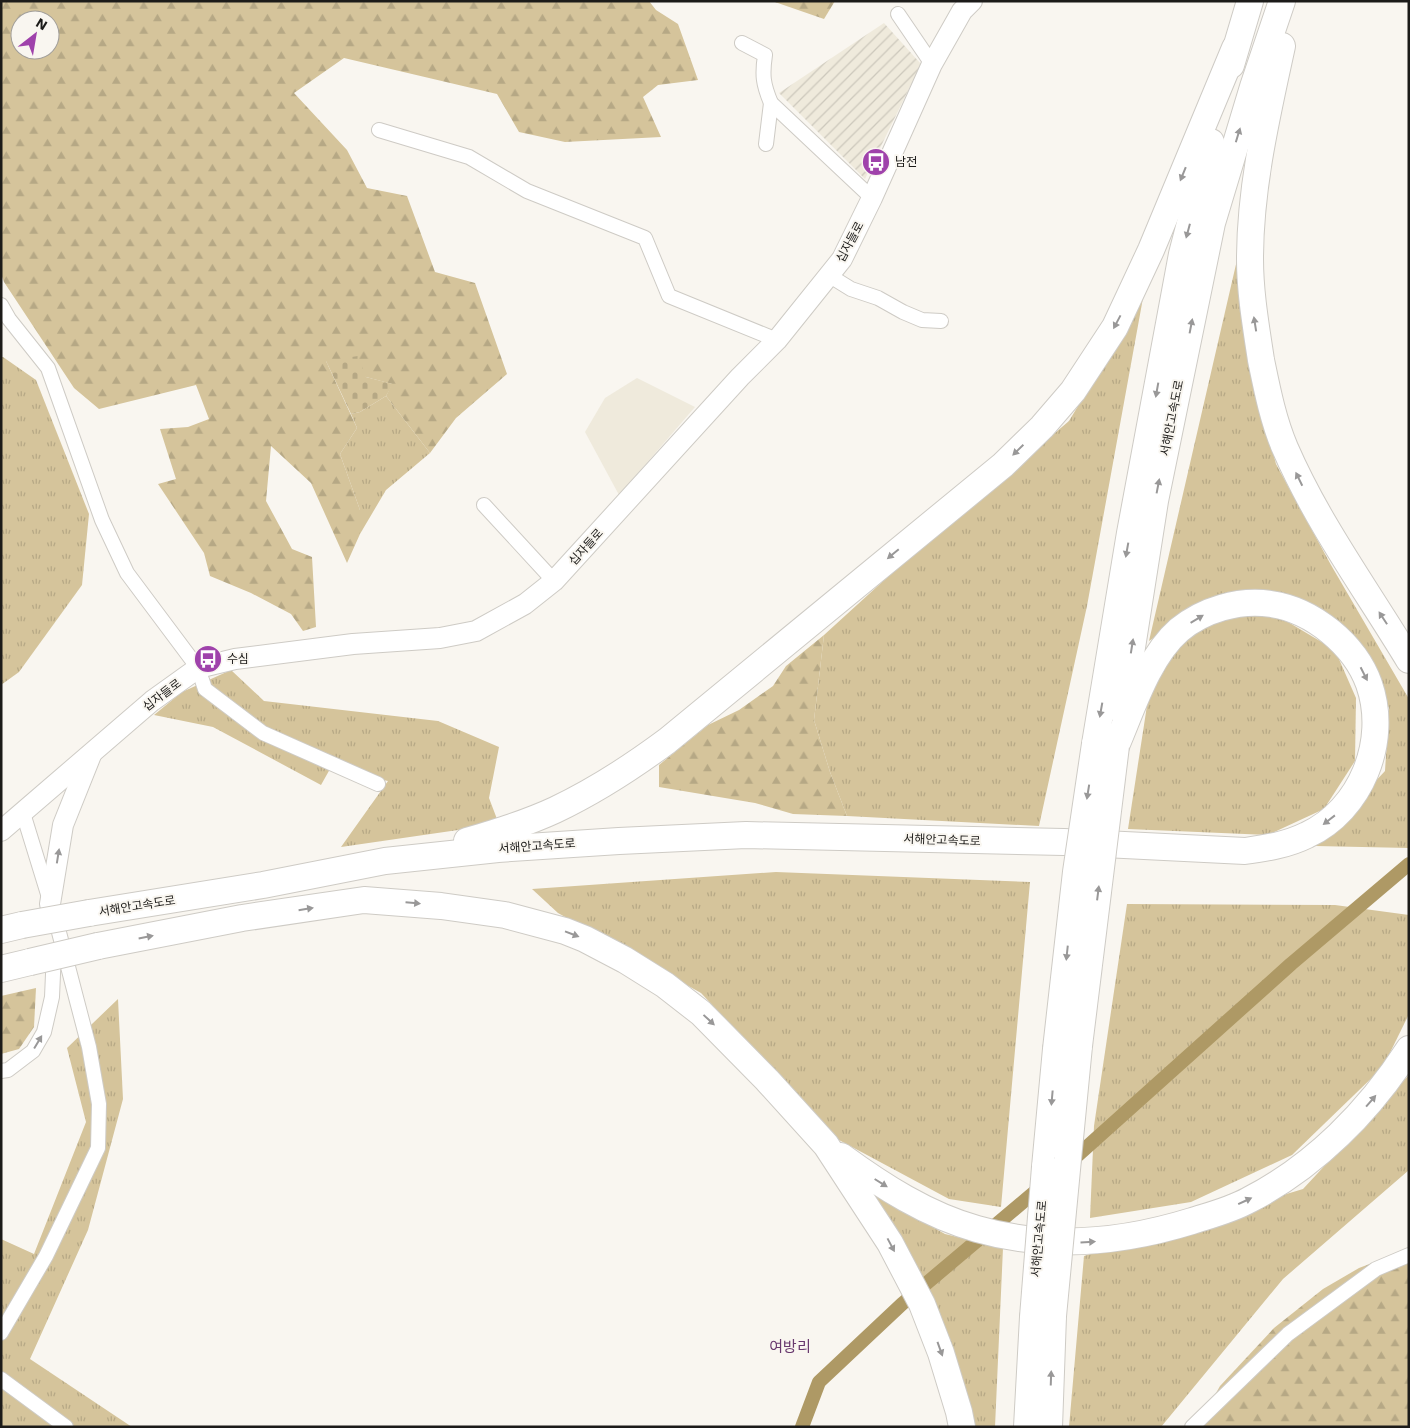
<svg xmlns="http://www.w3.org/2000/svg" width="1410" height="1428" viewBox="0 0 1410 1428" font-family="'Work Sans','Noto Sans KR',sans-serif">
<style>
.built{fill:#efeadc}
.industrial{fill:url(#industrial-furrows)}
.grass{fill:url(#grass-tufts)}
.forest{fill:url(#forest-firs);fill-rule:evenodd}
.cemetery{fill:url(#cemetery-stones)}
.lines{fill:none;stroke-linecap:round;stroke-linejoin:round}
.canal{stroke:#ae9965;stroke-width:14}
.street-casing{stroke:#cecbc5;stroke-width:16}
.secondary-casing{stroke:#cecbc5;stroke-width:22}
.highway-casing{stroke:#cecbc5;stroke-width:28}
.street{stroke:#fff;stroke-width:14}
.secondary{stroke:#fff;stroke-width:20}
.highway{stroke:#fff;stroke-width:26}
.highway-bridge-casing{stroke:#cecbc5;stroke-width:28;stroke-linecap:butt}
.highway-bridge{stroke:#fff;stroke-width:26}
.oneway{fill:#999898}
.labels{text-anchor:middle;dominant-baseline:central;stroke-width:4;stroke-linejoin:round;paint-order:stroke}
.poi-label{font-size:12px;fill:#1c1b19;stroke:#f9f6f0;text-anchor:start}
.street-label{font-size:12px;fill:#1c1b19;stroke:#f9f6f0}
.quarter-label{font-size:15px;fill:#68396e;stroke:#f9f6f0}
</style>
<defs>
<pattern id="industrial-furrows" width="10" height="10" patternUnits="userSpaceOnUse" patternTransform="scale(1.25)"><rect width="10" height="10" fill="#efeadc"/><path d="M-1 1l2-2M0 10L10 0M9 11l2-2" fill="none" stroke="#ccc8bc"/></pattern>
<pattern id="grass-tufts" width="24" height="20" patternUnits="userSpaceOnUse" patternTransform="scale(1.25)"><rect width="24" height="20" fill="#d5c49b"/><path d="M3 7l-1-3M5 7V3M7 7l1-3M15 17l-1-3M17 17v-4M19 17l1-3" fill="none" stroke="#b6a885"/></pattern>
<pattern id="forest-firs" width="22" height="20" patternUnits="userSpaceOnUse" patternTransform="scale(1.25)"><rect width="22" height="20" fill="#d5c49b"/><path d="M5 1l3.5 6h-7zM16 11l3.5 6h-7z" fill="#b6a885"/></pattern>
<pattern id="cemetery-stones" width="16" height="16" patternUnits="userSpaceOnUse" patternTransform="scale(1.25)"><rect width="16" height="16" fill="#d5c49b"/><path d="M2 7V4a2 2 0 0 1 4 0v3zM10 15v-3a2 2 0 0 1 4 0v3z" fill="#b6a885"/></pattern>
</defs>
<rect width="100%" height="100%" fill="#f9f6f0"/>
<path class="built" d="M637,378L695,407L619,495L585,432L605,398Z"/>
<path class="industrial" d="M884,23L921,64L865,179L779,93Z"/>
<g class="grass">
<path d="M1237,260L1250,364L1276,464L1331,565L1409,699V848L1315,846L1385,771L1389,708L1350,634L1220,596L1149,641Z"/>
<path d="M1143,298L1087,606L1039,826L847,816L830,772L814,720L824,635L903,563L1069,421Z"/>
<path d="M1,357H3L36,380L89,514L82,585L19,672L1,685Z"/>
<path d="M386,396L430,453L386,490L360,534V510L340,454L357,428L351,414L360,412Z"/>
<path d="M1207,613L1278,616L1335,650L1356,698L1355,761L1324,809L1268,835L1128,829L1148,699L1172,654Z"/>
<path d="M231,670L264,701L438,721L499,747L489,798L497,819L458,830L341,847L388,781L330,769L321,785L213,727L154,715L182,692Z"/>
<path d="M776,872L1030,882L1001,1207L949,1199L839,1140L701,993L558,913L532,889Z"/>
<path d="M1127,904L1335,905L1409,915V1014L1383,1067L1292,1155L1191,1202L1090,1218L1094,1126Z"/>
<path d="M118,999L123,1099L88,1230L30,1359L132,1427H1V1239L34,1254L86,1122L67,1048Z"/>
<path d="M1409,1075V1170L1283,1279L1161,1427H1069L1084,1256L1303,1189Z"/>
<path d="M868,1191L945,1234L1003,1248L995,1427H970Z"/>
</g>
<g class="forest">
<path d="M1,1H649L656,10L678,24L698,80L658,85L643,97L661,137L565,142L519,132L497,94L344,58L294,93L347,150L367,188L407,196L435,272L475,283L507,374L456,418L430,453L386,396L392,384L366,377L326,361L357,428L340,454L360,510V534L347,563L311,483L271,446L266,501L292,549L312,557L316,627L303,631L291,614L251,593L210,576L204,553L158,484L176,479L160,429L188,427L209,419L196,385L99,409L74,388L4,282L1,274ZM20,20H50V50H20Z"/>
<path d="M772,1H835L824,19Z"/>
<path d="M824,635L814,720L830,772L847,816L793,814L755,803L659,787V765L708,725L739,710L773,686L786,666Z"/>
<path d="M36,988L34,1027L19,1049L1,1054V996Z"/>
<path d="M1409,1249V1427H1197L1220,1386L1274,1328L1323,1289L1359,1268Z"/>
</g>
<path class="cemetery" d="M358,356L366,377L393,384L386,396L360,412L351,414L326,361Z"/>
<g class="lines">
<g class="canal">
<path d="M1069,1163L1291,964L1409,864"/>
<path d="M802,1427L819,1382L902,1304L1043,1185"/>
</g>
<defs>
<g id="street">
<path d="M898,14L932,64"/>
<path d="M742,43L765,55C762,75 763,84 771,103L872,198"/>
<path d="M379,130L469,157L527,191L645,238L669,296L777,340"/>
<path d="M766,144L771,103"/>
<path d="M830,276L851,289L878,298L903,312L922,320L941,321"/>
<path d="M1,305L9,319L48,368L102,520L127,573L198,668L205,689L263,733L378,784"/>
<path d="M484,505L554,581"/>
<path d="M1,1071L8,1070L33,1051L44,1032L52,997L54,951"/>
<path d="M1,1333L46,1256L98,1148L99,1104L89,1047L55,917L23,813"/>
<path d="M1,1379L66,1427"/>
<path d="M1192,1427L1288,1334L1376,1269L1409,1255"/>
</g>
<g id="secondary">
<path d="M1,831L152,701L198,668L235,659L353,644L440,638L476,631L525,604L554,581L740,377L777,340L842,259L872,198L932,64L962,11L972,1"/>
<path d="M50,904L63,825L91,755"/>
</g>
<g id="highway">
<path d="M1282,46C1267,115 1250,187 1250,259C1250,293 1256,327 1261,360C1267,389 1273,420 1285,448C1318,524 1366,589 1409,660"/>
<path d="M1231,65L1250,1"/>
<path d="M1122,711L1155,501L1212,223L1253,87L1282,1"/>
<path d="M1095,744L1130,533L1182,254L1211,142"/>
<path d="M467,841C497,832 527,823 555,810C595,791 632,767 667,741L1003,465L1042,427L1073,391L1115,327L1151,250L1235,48"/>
<path d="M89,913L263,885L385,861L498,849L619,841L746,835L1064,842L1245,851C1266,848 1287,845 1307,835C1361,810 1389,741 1369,684C1355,645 1313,610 1271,604C1239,599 1203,610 1179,630C1148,657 1132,709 1116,746"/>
<path d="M1,930L22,925"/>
<path d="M98,946L242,918L364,900L441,906L505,915L565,931L585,939L625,960L665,985L701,1013L767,1080L826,1145L890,1243L922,1304L941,1353L959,1412L962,1427"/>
<path d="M1,969L30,962"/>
<path d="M841,1156C882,1186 927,1215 977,1229C1049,1250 1121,1243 1192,1221C1211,1215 1231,1210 1249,1200C1315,1166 1369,1111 1409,1049"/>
<path d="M1068,1159L1079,1046"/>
<path d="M1045,1167L1056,1049"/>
<path d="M1027,1427L1033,1317"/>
<path d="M1049,1427L1053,1316"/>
</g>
</defs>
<use href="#street" class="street-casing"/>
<use href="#secondary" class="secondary-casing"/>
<use href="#highway" class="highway-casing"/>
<use href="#street" class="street"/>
<use href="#secondary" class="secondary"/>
<use href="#highway" class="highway"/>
<defs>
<g id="highway-bridge">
<path d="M22,925L89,913"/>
<path d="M30,962L98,946"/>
<path d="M1079,1046L1116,746"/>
<path d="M1056,1049L1076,872L1095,744"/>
<path d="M1053,1316L1068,1159"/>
<path d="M1033,1317L1045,1167"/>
</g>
</defs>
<use href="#highway-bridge" class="highway-bridge-casing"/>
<use href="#highway-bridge" class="highway-bridge"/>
</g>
<defs><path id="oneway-solid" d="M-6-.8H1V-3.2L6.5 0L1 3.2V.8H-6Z" transform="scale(1.25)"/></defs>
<g class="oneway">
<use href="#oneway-solid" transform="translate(1238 135) rotate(-73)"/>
<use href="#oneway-solid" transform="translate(1183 174) rotate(112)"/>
<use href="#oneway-solid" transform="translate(1188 231) rotate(105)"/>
<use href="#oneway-solid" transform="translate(1117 322) rotate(118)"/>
<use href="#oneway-solid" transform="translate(1255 324) rotate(-99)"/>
<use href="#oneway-solid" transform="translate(1191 326) rotate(-79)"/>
<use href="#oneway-solid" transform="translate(1157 390) rotate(100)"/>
<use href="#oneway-solid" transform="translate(1018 450) rotate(136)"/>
<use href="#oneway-solid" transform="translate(1299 479) rotate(-116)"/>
<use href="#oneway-solid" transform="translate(1158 486) rotate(-79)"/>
<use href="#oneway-solid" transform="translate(1127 550) rotate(100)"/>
<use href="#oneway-solid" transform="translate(893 554) rotate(140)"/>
<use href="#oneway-solid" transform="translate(1383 618) rotate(-123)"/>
<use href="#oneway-solid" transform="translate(1197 619) rotate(-31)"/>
<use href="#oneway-solid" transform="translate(1132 646) rotate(-81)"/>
<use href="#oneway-solid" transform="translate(1364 674) rotate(63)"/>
<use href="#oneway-solid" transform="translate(1101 710) rotate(100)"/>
<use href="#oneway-solid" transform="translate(1088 792) rotate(99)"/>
<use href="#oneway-solid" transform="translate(1329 820) rotate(142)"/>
<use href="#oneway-solid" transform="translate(58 856) rotate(-81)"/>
<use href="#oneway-solid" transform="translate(1098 893) rotate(-83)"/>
<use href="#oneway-solid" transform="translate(413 903) rotate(5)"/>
<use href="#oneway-solid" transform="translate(306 909) rotate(-9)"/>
<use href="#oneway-solid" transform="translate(572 934) rotate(21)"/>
<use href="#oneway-solid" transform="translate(146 937) rotate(-11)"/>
<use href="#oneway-solid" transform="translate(1067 953) rotate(96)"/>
<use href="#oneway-solid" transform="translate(709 1020) rotate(43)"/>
<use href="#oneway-solid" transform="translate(38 1042) rotate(-59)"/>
<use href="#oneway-solid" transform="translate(1052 1098) rotate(95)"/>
<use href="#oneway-solid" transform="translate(1371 1101) rotate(-49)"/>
<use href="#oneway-solid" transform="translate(881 1183) rotate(32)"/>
<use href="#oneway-solid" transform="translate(1245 1201) rotate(-25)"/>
<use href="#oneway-solid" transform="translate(1088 1242) rotate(-3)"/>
<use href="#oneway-solid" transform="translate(891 1245) rotate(62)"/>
<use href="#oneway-solid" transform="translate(940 1349) rotate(70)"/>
<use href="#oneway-solid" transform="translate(1051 1378) rotate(-88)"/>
</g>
<defs>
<symbol id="bus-disc" viewBox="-11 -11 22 22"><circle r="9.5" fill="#9f42ab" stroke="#f9f6f0"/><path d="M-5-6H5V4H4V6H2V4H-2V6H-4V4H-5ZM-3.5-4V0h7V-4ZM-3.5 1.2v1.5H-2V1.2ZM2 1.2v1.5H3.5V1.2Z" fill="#fff"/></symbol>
</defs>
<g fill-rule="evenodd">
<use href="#bus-disc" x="860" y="146" width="32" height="32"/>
<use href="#bus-disc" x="192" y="643" width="32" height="32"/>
</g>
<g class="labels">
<g class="poi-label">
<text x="895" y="162">남전</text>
<text x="227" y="659">수심</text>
</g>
<g class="street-label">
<text transform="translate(850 242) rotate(-62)">십자들로</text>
<text transform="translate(1172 418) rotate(-79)">서해안고속도로</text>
<text transform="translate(586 547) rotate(-48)">십자들로</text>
<text transform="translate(162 695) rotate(-37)">십자들로</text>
<text transform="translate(942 840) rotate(2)">서해안고속도로</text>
<text transform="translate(537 846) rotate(-4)">서해안고속도로</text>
<text transform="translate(137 906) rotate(-9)">서해안고속도로</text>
<text transform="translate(1039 1239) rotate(-85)">서해안고속도로</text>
</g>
<g class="quarter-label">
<text x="790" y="1347">여방리</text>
</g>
</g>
<rect width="1410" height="1428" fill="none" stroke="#1c1b19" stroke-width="5"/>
<g transform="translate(35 35) rotate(31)"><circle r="24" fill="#f9f6f0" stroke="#a19e9a"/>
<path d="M0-4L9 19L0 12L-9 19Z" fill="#9f42ab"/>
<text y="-8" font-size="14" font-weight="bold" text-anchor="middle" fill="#1c1b19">N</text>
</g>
</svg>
